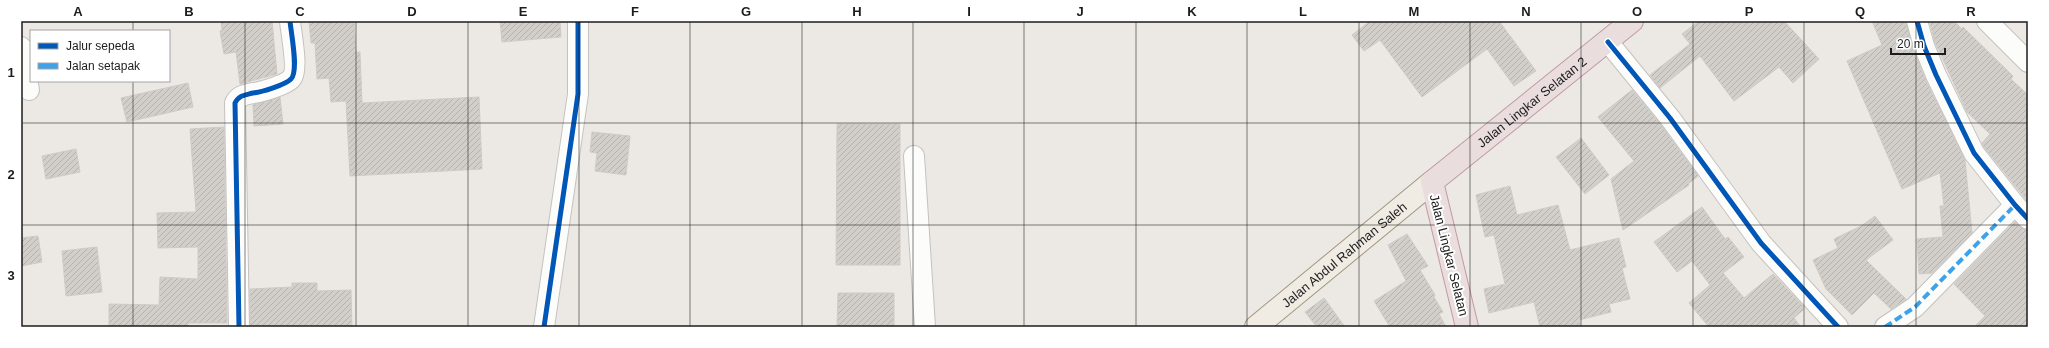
<svg xmlns="http://www.w3.org/2000/svg" width="2049" height="348" viewBox="0 0 2049 348" font-family="Helvetica,sans-serif">
<style>
.building{fill:url(#building-hatch);stroke:#cfcac5}
.lines{fill:none;stroke-linecap:round;stroke-linejoin:round}
.minor-casing{stroke:#c4c2c0;stroke-width:22}
.major-casing{stroke:#a19781;stroke-width:24}
.highway-casing{stroke:#c399a4;stroke-width:24}
.minor{stroke:#fcfcfb;stroke-width:20}
.major{stroke:#f0ebe3;stroke-width:22}
.highway{stroke:#eaddde;stroke-width:22}
.quiet{stroke:#3da2ea;stroke-width:4;stroke-dasharray:8 4;stroke-linecap:butt}
.cycleway-casing{stroke:#fff;stroke-width:8}
.cycleway{stroke:#0057b8;stroke-width:5}
.grid{fill:none;stroke:#1c1c1c;stroke-width:1;stroke-opacity:0.55}
.labels{text-anchor:middle;dominant-baseline:central;stroke-width:4;stroke-linejoin:round;paint-order:stroke}
.street-label{font-size:13px;fill:#1c1c1c;stroke:#fff}
.neatline{fill:none;stroke:#1c1c1c;stroke-width:1.5}
.grid-label{font-size:13px;text-anchor:middle;font-weight:bold;fill:#1c1c1c}
</style>
<defs>
<pattern id="building-hatch" width="6" height="6" patternUnits="userSpaceOnUse"><rect width="6" height="6" fill="#d2cfcb"/><path d="M-1 1l2-2M0 6l6-6M5 7l2-2" fill="none" stroke="#b4b1ae"/></pattern>
</defs>
<rect width="100%" height="100%" fill="#ece9e4"/>
<g class="building">
<path d="M221,21H272L277,74L240,84L236,52L224,54L220,31L222,30Z"/>
<path d="M309,21H354L356,52H360L362,103L479,97L482,169L350,176L346,101L331,102L329,78L317,79L315,43H311Z"/>
<path d="M500,21H560L561,37L502,42Z"/>
<path d="M1370,21H1499L1536,71L1514,86L1487,49L1422,97L1380,40L1364,51L1352,35Z"/>
<path d="M1699,21H1784L1819,59L1793,83L1779,67L1734,101L1700,56L1660,88L1650,75L1690,44L1682,34Z"/>
<path d="M1872,21H1906L1913,49L1925,79L1965,160L1972,233L1932,273L1919,274L1917,239L1943,237L1940,206H1944L1940,173L1902,189L1847,61L1882,45Z"/>
<path d="M1932,21H1954L1962,29L1963,27L2013,76L2011,79L2028,95V202L1984,147L1982,143L1990,134L1967,112L1935,42L1930,23Z"/>
<path d="M188,83L193,107L127,122L121,98Z"/>
<path d="M1632,90L1661,125L1698,176L1688,184L1689,185L1623,230L1611,179L1634,161L1598,117Z"/>
<path d="M280,97L283,124L254,126L253,105Z"/>
<path d="M837,124H900V265H836Z"/>
<path d="M224,127L227,323H188V327H109V304L159,305L160,277L198,279V247L158,248L157,213L196,212L190,129Z"/>
<path d="M592,132L630,136L626,175L595,171L597,153L590,152Z"/>
<path d="M1581,138L1609,175L1585,194L1556,157Z"/>
<path d="M76,149L80,172L46,179L42,156Z"/>
<path d="M1510,186L1517,215L1558,205L1570,250L1619,238L1626,267L1622,268L1630,299L1609,304L1611,312L1579,320L1581,327H1540L1534,302L1489,313L1484,289L1505,284L1494,235L1485,237L1476,195Z"/>
<path d="M1702,207L1725,239L1728,237L1744,257L1723,273L1744,298L1773,274L1803,306V310L1794,318L1801,327H1709L1689,303L1710,285L1692,261L1677,272L1654,242Z"/>
<path d="M1875,216L1893,240L1866,260L1906,299L1891,309L1874,293L1852,315L1826,289L1813,260L1838,248L1834,239L1861,226Z"/>
<path d="M2015,222L2020,227L2028,230V327H1974L1985,316L1954,284Z"/>
<path d="M1407,234L1428,266L1420,270L1435,295L1434,297L1443,312L1439,314L1446,327H1390L1374,301L1406,281L1388,245Z"/>
<path d="M38,236L42,262L21,266V238Z"/>
<path d="M97,247L102,292L66,296L62,251Z"/>
<path d="M292,283H317V291L351,290L352,327H250V289L292,287Z"/>
<path d="M838,293H894V327H837Z"/>
<path d="M1324,298L1345,327H1317L1305,312Z"/>
</g>
<g class="lines">
<defs>
<g id="minor">
<path d="M1917,21L1924,46L1936,75L1974,153L2015,205L2028,219"/>
<path d="M1987,21L2028,62"/>
<path d="M1608,42L1670,118L1761,243L1838,327"/>
<path d="M21,47L29,90"/>
<path d="M914,156L925,327"/>
<path d="M239,327L235,103C239,95 245,95 253,93C262,92 285,85 291,79C299,71 291,33 290,21"/>
<path d="M544,327L578,94V21"/>
<path d="M1885,327L1915,307L2015,205"/>
</g>
<g id="major">
<path id="s1" d="M1256,327L1432,182"/>
</g>
<g id="highway">
<path id="s2" d="M1467,327L1432,182L1632,21"/>
</g>
</defs>
<use href="#minor" class="minor-casing"/>
<use href="#major" class="major-casing"/>
<use href="#highway" class="highway-casing"/>
<use href="#minor" class="minor"/>
<use href="#major" class="major"/>
<use href="#highway" class="highway"/>
<path class="quiet" d="M1885,327L1915,307L2015,205L2013,203"/>
<defs>
<g id="cycleway">
<path d="M1917,21L1924,46L1936,75L1974,153L2015,205L2028,219"/>
<path d="M1608,42L1670,118L1761,243L1838,327"/>
<path d="M239,327L235,103C239,95 245,95 253,93C262,92 285,85 291,79C299,71 291,33 290,21"/>
<path d="M544,327L578,94V21"/>
</g>
</defs>
<use href="#cycleway" class="cycleway-casing"/>
<use href="#cycleway" class="cycleway"/>
</g>
<path class="grid" d="M133,21V31M245,21V327M356,21V327M468,21V327M579,21V327M690,21V327M802,21V327M913,21V327M1024,21V327M1136,21V327M1247,21V327M1359,21V327M1470,21V327M1581,21V327M1693,21V327M1804,21V327M1916,21V327M133,81V327M21,123H2028M21,225H2028"/>
<g class="labels">
<g class="street-label">
<text stroke="none"><textPath href="#s2" startOffset="277">Jalan Lingkar Selatan 2</textPath></text>
<text stroke="none"><textPath href="#s1" startOffset="114">Jalan Abdul Rahman Saleh</textPath></text>
<text transform="translate(1449 255) rotate(76)">Jalan Lingkar Selatan</text>
</g>
</g>
<rect width="2049" height="348" fill="none" stroke="#ffffff" stroke-width="44"/>
<rect x="30" y="30" width="140" height="52" fill="#ffffff" stroke="#a4a4a4"/>
<rect x="38" y="43" width="20" height="6" fill="#0057b8" stroke="#a4a4a4"/>
<text x="66" y="50" font-size="12" fill="#1c1c1c">Jalur sepeda</text>
<rect x="38" y="63" width="20" height="6" fill="#3da2ea" stroke="#a4a4a4"/>
<text x="66" y="70" font-size="12" fill="#1c1c1c">Jalan setapak</text>
<path d="M1891 48v6h54v-6" fill="none" stroke="#1c1c1c" stroke-width="2"/>
<text x="1897" y="48" font-size="12" fill="#1c1c1c" stroke="#ffffff" stroke-width="3" paint-order="stroke">20 m</text>
<rect x="22" y="22" width="2005" height="304" class="neatline"/>
<g class="grid-label">
<text x="78" y="16">A</text>
<text x="189" y="16">B</text>
<text x="300" y="16">C</text>
<text x="412" y="16">D</text>
<text x="523" y="16">E</text>
<text x="635" y="16">F</text>
<text x="746" y="16">G</text>
<text x="857" y="16">H</text>
<text x="969" y="16">I</text>
<text x="1080" y="16">J</text>
<text x="1192" y="16">K</text>
<text x="1303" y="16">L</text>
<text x="1414" y="16">M</text>
<text x="1526" y="16">N</text>
<text x="1637" y="16">O</text>
<text x="1749" y="16">P</text>
<text x="1860" y="16">Q</text>
<text x="1971" y="16">R</text>
<text x="11" y="77">1</text>
<text x="11" y="179">2</text>
<text x="11" y="280">3</text>
</g>
</svg>
